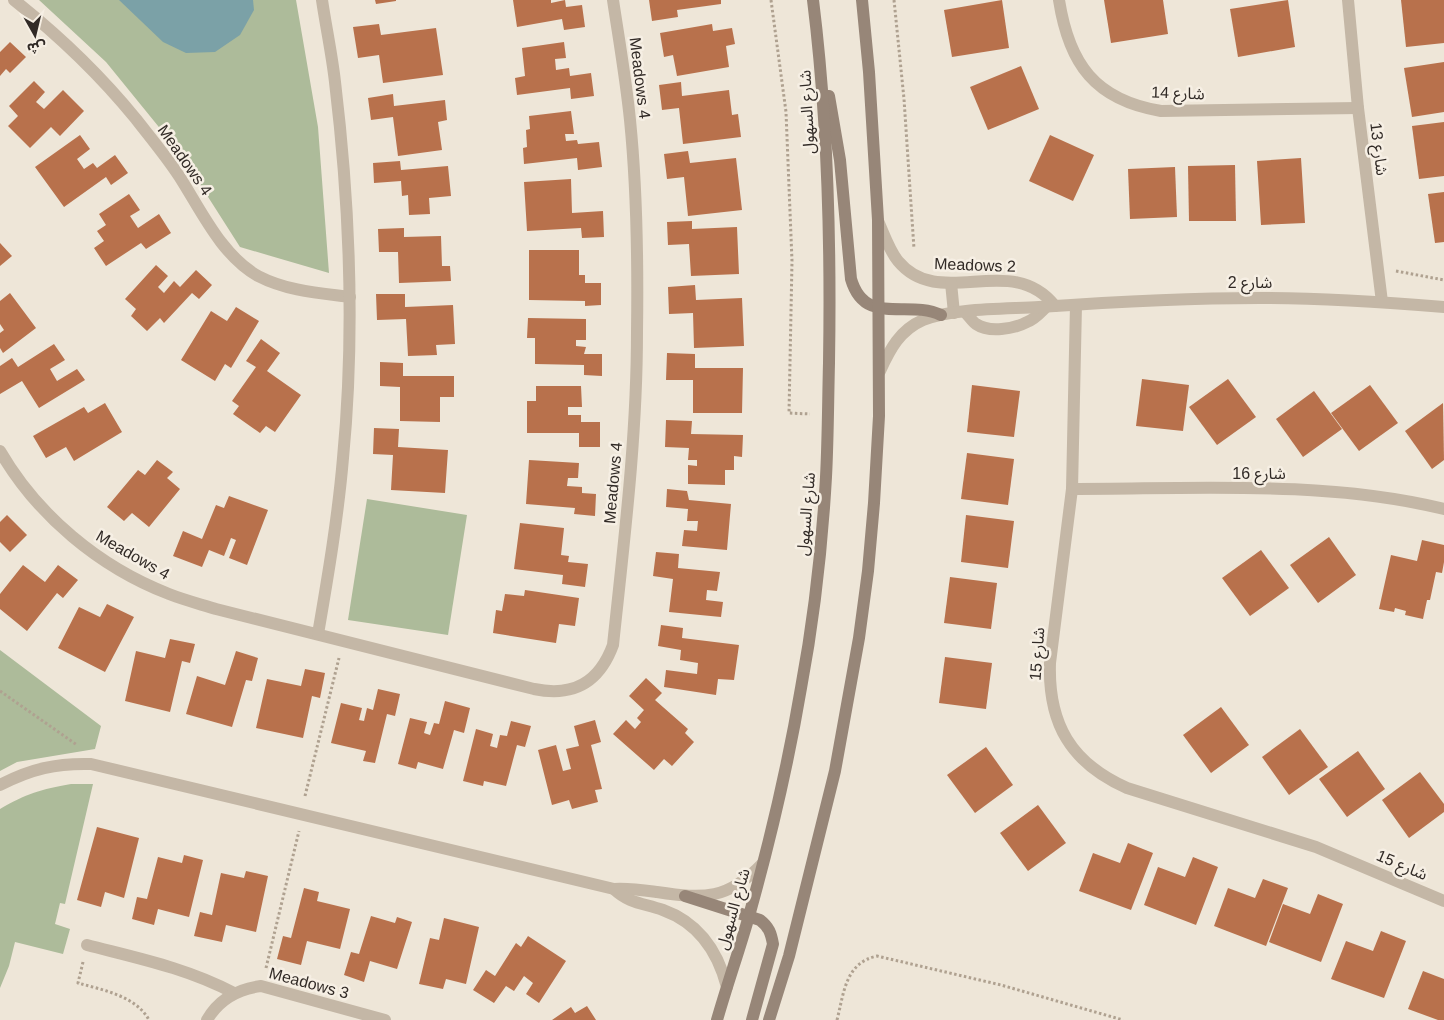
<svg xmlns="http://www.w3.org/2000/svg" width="1444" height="1020" viewBox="0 0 1444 1020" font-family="Helvetica,'Noto Sans Arabic',sans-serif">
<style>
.green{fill:#adbb9a}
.water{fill:#7ba1a7}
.building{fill:#b8714c}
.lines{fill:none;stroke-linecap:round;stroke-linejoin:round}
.path{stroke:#afa190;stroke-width:3;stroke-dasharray:2.5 2.5;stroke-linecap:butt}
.minor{stroke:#c4b7a6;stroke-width:12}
.secondary{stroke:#978678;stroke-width:12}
.labels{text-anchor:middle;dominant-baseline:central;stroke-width:5;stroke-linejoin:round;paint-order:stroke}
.street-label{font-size:16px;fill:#312a26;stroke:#f6efe4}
</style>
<rect width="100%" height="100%" fill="#eee6d8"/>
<g class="green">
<path d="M39,0H296L318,127L329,273L240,247L180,153L106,62Z"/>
<path d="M367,499L467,515L448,635L348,620Z"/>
<path d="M0,650L101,726L95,749L17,762L0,771Z"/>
<path d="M71,784H93L65,904L60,903L55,924L70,929L63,954L15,942L9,966L0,988V809C26,794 41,789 71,784Z"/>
</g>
<path class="water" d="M119,0H253L254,10L240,35L215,52L186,53L163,42Z"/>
<g class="building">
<path d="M375,0H396V1L376,4Z"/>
<path d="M513,0H551V3L565,0L566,7L582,5L585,27L564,30L562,19L517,27Z"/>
<path d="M649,0H721V4L677,10L678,17L652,21Z"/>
<path d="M1002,0L1009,48L952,57L944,10Z"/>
<path d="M1104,0H1163L1168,34L1111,43Z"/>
<path d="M1288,0L1295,47L1238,57L1230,9Z"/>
<path d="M1401,0H1444V43L1406,47Z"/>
<path d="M379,24L381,35L436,28L443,75L383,83L379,55L358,58L353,27Z"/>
<path d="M712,24L713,31L732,28L735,44L726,46L729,67L677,76L673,55L664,57L660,33Z"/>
<path d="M10,42L26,57L10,73L6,69L0,76V52Z"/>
<path d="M564,42L566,58L555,59L556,70L569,68L570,76L591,73L594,96L571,99L570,88L517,95L515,78L525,76L522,48Z"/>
<path d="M1444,62V112L1412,117L1404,68Z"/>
<path d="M1021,66L1039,109L988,130L970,87Z"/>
<path d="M34,81L45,92L36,102L44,109L63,90L84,111L60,136L51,127L30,148L8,126L18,116L9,106Z"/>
<path d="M681,82L682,96L729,90L732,115L738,114L741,137L683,144L679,108L662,110L659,85Z"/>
<path d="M393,94L394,106L445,100L447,120L438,122L442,150L398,156L393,117L371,120L368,98Z"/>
<path d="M571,111L574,134H565L566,141L577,140L578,144L599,142L602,167L578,170L577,158L524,164L523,148L527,147L526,130L530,129L529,116Z"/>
<path d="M1444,122V176L1419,179L1412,126Z"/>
<path d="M80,135L90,149L77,159L84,169L93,163L97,168L115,155L128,173L111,185L106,177L64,207L35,167Z"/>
<path d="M1050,135L1094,155L1073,201L1029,181Z"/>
<path d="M688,151L690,163L736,158L742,210L688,216L684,177L667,179L664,154Z"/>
<path d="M1301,158L1305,223L1261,225L1257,161Z"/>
<path d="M400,161L401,170L448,166L451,196L429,198L430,214L409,215L408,195L402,196L401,181L374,183L373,163Z"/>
<path d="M1235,165L1236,221H1189L1188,166Z"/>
<path d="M1175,167L1177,217L1130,219L1128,169Z"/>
<path d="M571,179L572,213L603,211L604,237L582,238L581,228L527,231L524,182Z"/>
<path d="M1444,192V242L1435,243L1428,194Z"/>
<path d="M129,194L140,210L130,216L138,228L159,214L171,233L146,249L141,243L106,266L94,248L104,241L97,231L106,225L99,214Z"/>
<path d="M692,221V229L737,227L739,274L691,276L689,244L668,245L667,222Z"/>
<path d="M404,228V237L441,236L442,266H450L451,281L399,283L398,252H379L378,229Z"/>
<path d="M0,243L12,256L0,266Z"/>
<path d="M529,250H579V275H585V283H601V305L585,306V301L529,300Z"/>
<path d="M156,265L168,276L158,287L164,293L174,281L180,287L196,270L212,285L199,299L192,293L164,323L160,318L147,331L131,316L136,309L125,299Z"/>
<path d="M695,285L696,300L742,298L744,346L694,348L693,313L669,314L668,287Z"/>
<path d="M10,293L36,328L3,353L0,348V333L4,330L0,324V301Z"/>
<path d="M376,294H405V307L453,305L455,344L436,345L437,355L408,356L406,319L377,320Z"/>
<path d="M236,307L259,321L231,368L225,364L215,381L181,360L211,311L227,321Z"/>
<path d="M528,318L586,319V340H576V346L586,347L584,354H602V376L584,375V365L535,364V338H527Z"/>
<path d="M261,339L280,353L267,371L301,395L275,432L266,426L260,433L233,414L239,406L232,401L256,367L246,361Z"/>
<path d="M54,344L65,360L50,369L57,381L77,369L85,380L39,408L22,381L0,394V366L12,358L18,367Z"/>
<path d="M667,353L695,354V368H743L742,413H693V380H666Z"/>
<path d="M380,362L403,363V376H454V397H440V422L400,421V387L380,386Z"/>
<path d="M1142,379L1189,385L1183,431L1136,426Z"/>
<path d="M1228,379L1256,417L1217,445L1189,407Z"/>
<path d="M972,385L1020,391L1014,437L967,432Z"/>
<path d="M1370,385L1398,423L1359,451L1331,413Z"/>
<path d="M536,386H581L582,407H568V415H581V422H600V447H579V433H527V401H536Z"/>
<path d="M1314,391L1342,429L1303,457L1276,419Z"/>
<path d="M105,403L122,432L74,461L66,447L46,458L33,436L84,407L88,413Z"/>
<path d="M1443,403L1444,460L1432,469L1405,431Z"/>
<path d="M666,420L692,421L691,434L743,435L742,457L734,456V470H725V485L688,484V465L697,466V460H688L689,448L665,447Z"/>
<path d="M374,428L399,429L398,447L448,450L445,493L391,490L393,455L373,454Z"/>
<path d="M967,453L1014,459L1008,505L961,499Z"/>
<path d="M157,460L173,472L167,478L180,489L149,527L132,513L124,521L107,507L138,470L145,475Z"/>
<path d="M529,460L579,463L578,478H568L567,486L582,487V493L596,494L595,516L574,514L575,508L526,504Z"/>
<path d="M667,489L687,491L689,500L731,504L727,550L682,546L684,530L697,531L698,521H687L688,509L666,507Z"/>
<path d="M229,496L268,510L247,565L229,558L236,540L231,538L224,556L209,550L202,567L173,556L183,531L202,539L216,505L224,508Z"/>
<path d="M7,515L27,535L10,552L0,542V522Z"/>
<path d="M966,515L1014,521L1008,568L961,562Z"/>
<path d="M520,523L564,528L561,555L569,556L568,562L588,564L585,587L562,584L563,575L514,569Z"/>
<path d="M1329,537L1356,575L1318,603L1290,565Z"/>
<path d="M1422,540L1444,545V562L1442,573L1436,572L1430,600H1427L1423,619L1405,615L1406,611L1395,608L1394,612L1379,609L1391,555L1417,561Z"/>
<path d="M1261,550L1289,588L1250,616L1222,578Z"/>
<path d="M656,552L679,554L678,568L720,572L717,591L707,590L706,600L723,602L721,617L669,612L673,579L653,576Z"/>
<path d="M23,565L45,582L58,565L78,580L63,598L57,593L27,631L0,609V594Z"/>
<path d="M950,577L997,583L991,629L944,623Z"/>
<path d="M525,590L579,598L575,626L559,624L556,643L493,633L496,610L502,611L505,594L524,596Z"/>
<path d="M107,604L134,617L105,672L58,648L79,607L100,617Z"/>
<path d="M661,625L683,628L682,638L739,645L734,680L718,679L716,695L664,687L666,670L697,674L698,663L680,660L681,650L658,646Z"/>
<path d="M170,639L195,644L190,663L182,661L170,712L125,701L136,651L165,658Z"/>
<path d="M236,651L258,658L252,681L246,680L232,727L186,714L197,676L225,685Z"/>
<path d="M945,657L992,663L986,709L939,703Z"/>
<path d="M305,669L325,673L320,698L312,696L303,738L256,728L267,679L301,686Z"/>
<path d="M646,678L662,693L655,700L688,729L685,733L694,742L672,766L664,759L654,770L613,734L626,720L635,729L641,722L637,718L644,710L629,696Z"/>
<path d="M378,689L400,694L395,716L387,714L375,763L363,761L366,751L331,743L341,703L362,708L359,720L364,721L367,708L373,710Z"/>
<path d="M445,701L470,708L464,733L454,730L443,769L418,762L416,769L398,764L410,718L427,722L424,733L430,735L434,723L439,724Z"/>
<path d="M1221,707L1249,745L1211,773L1183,735Z"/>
<path d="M595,720L601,742L591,745L602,789L595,790L598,802L572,809L569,800L552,805L538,750L556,745L563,771L571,769L566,749L579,746L574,726Z"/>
<path d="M511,721L531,726L525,747L517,745L506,786L484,781L483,786L463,781L476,729L493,734L490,746L497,748L500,735L507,736Z"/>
<path d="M1300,729L1328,767L1289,795L1262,757Z"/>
<path d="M986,747L1013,785L975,813L947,775Z"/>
<path d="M1358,751L1385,789L1347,817L1319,779Z"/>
<path d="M1420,772L1444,804V812L1409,838L1382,800Z"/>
<path d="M1038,805L1066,843L1028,871L1000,833Z"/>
<path d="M97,827L139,838L124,898L105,892L101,907L77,900Z"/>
<path d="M1128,843L1153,853L1131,910L1079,891L1093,853L1120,863Z"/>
<path d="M184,855L203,860L189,917L158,909L154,925L132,919L137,897L147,899L158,857L182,863Z"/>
<path d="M1193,857L1218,867L1196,925L1144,905L1158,867L1185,877Z"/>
<path d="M246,871L268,876L256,932L226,925L222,942L194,936L200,912L212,915L221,873L244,878Z"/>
<path d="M1263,879L1288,888L1266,946L1214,926L1228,888L1255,898Z"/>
<path d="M304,888L319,892L317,901L350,909L340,949L307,941L301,965L277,959L283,936L291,938Z"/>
<path d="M1318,894L1343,904L1321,962L1269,942L1283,904L1310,914Z"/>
<path d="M371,916L395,923L397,917L412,922L397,969L370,961L364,982L344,975L351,952L359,954Z"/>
<path d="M444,918L479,927L466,984L446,979L443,989L419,984L430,938L439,940Z"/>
<path d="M1381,931L1406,941L1384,998L1331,979L1346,941L1373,951Z"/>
<path d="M528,936L566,961L539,1003L526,994L533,983L524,976L514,991L506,986L494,1003L473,990L486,970L495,976L516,943L521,947Z"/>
<path d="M1423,971L1444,979V1020H1438L1408,1009Z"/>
<path d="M587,1006L596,1020H552L571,1007L575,1013Z"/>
</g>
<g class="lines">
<g class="path">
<path d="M771,0L786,112L792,261L789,413L810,414"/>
<path d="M894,0L904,99L914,249"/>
<path d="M1396,271L1444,280"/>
<path d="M0,691L77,745"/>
<path d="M305,796L339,658"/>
<path d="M83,962L78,983C103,990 136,996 149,1020"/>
<path d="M266,968L299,831"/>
<path d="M837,1020C844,993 845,963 877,956L1001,985L1123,1020"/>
</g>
<g class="minor">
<path d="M14,0C57,34 101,76 136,119C150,137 166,156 179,176C201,210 221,255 258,276C287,291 318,293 350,297"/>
<path d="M1059,0C1069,64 1095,100 1161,111L1358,108"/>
<path d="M1348,0L1358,108L1382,302"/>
<path d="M878,221C884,234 889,250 898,261C940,312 1011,250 1055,306"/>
<path d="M951,283L954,313"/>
<path d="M1076,305L1072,489L1050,663C1048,724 1071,763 1127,788L1316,847L1444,901"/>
<path d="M965,312C969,316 972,321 976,324C989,333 1014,329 1027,322C1035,319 1040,313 1046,307"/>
<path d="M880,371C890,349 900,330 923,320C952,308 1007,309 1039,307C1112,302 1186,298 1259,298C1321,298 1382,302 1444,307"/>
<path d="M0,451C37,515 99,567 169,594C184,600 200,604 216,609L534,689C573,697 599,683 613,645C624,541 637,437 637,332C638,261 637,190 630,120C626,80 619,40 613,0"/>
<path d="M1072,489C1195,489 1324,480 1444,509"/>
<path d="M318,634C328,576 338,517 343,458C355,333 350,207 335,82C332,55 326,27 322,0"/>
<path d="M0,785C31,769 56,763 91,764L614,889C628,888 642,890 657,892C704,899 728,900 763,863"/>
<path d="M614,889C630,904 644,903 663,910C699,923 718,952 727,987"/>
<path d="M87,945C137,958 187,968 234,993"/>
<path d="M207,1020C219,999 238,989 261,986L385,1020"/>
</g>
<g class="secondary">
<path d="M829,96L840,160L851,279C865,327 908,299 941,315"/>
<path d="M685,896L760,920C769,927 771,933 773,944L752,1020"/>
<path d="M717,1020C727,985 739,951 749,916C770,841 788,765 801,688C814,619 822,547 826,477C828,439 828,401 829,363C831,242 828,120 813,0"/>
<path d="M769,1020L789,956L835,771L859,638L868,571L874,503L879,416L878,220L869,72L862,0"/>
</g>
</g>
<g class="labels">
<g class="street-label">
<text transform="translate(640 78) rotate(83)">Meadows 4</text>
<text transform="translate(1178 93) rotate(2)">شارع 14</text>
<text transform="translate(807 112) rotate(-93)">شارع السهول</text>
<text transform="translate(1379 149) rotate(83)">شارع 13</text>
<text transform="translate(185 160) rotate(55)">Meadows 4</text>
<text transform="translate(975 265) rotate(2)">Meadows 2</text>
<text x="1250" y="282">شارع 2</text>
<text x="1259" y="473">شارع 16</text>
<text transform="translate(613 483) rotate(-85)">Meadows 4</text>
<text transform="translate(806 514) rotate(-85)">شارع السهول</text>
<text transform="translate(133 555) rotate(30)">Meadows 4</text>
<text transform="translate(1037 654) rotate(-86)">شارع 15</text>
<text transform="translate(1402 865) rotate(23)">شارع 15</text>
<text transform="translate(733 909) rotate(-74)">شارع السهول</text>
<text transform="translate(309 983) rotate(15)">Meadows 3</text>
</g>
</g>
<g transform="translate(35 35) rotate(172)" stroke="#f6efe4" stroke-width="4" paint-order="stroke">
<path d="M0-4L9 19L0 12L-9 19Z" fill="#312a26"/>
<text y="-8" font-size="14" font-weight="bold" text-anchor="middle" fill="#312a26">ش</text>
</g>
</svg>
